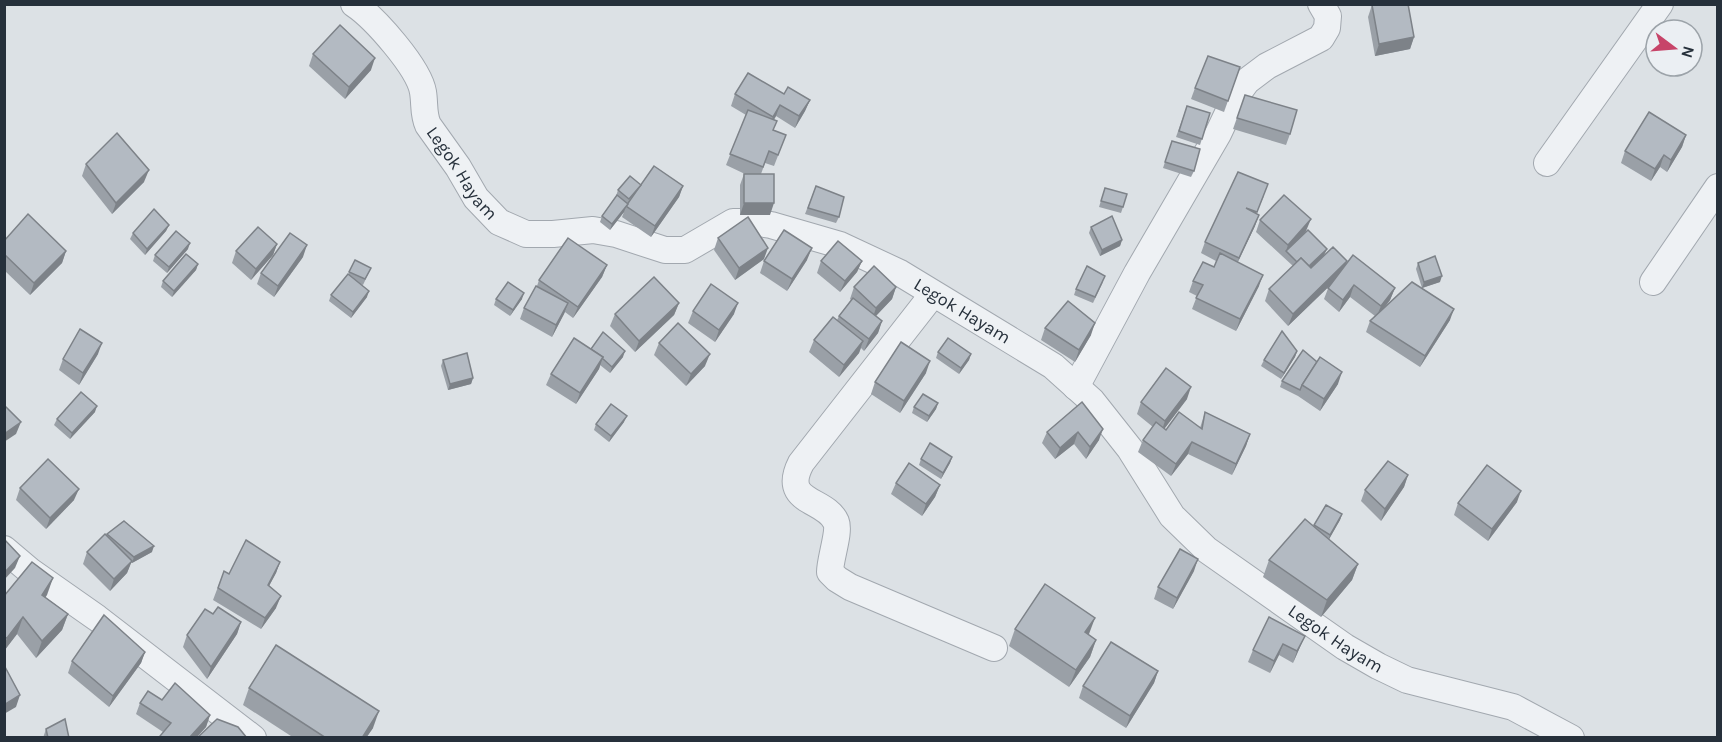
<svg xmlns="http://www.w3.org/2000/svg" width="1722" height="742" viewBox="0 0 1722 742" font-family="Karla,sans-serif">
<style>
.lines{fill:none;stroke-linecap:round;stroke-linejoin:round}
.minor-casing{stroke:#a2a8af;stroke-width:28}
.minor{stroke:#eef1f4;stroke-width:26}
.wall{fill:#9aa0a7}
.shaded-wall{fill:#7d8288}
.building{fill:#b3bac2;stroke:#7d8288;stroke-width:1.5}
.labels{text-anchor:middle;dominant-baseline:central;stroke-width:4.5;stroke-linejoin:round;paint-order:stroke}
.street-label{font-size:18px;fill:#26303b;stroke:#ebeff3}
</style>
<rect width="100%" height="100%" fill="#dce1e5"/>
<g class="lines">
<defs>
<g id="minor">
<path id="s1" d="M354,4C375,18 419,68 423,92C425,104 423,114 428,125L458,167L476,198L499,222L526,234H553L593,230L616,234L665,250H685L733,222H752L771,225L840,245L900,273L1053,366L1092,401L1130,449L1172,516L1207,550L1345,647L1378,666L1407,680L1513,707L1571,738"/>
<path d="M1547,163L1660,4"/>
<path d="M1653,282L1718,187"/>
<path d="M933,294L801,463C780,504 826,498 836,522C840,532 830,559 830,572L837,579L850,587L994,648"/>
<path d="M1076,387L1137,273L1218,134L1236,96L1247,81L1267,66L1321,38L1327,28L1328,16L1321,4"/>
<path d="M4,549L30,571L97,618L253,738"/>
</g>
</defs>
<use href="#minor" class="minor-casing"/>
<use href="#minor" class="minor"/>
</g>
<g class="wall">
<path d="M1372,5L1414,37L1410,49L1375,56L1368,17Z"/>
<path d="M313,54L371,70L345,99L309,66Z"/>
<path d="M1240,67L1224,112L1191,99L1195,88Z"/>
<path d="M735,94H784L810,100L805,111L795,128L776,116L774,120L773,130L786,135L774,166L765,163L761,174L770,215H740V185L744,174H745L726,165L746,115L731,106Z"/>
<path d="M1245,95L1290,134L1286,145L1233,129Z"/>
<path d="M1187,106L1210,113L1200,145L1176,137Z"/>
<path d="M1686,135L1682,147L1667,172L1660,167L1651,181L1621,163L1625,151Z"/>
<path d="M1172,141L1194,171L1191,177L1163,168Z"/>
<path d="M86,164L144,182L112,214L82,176Z"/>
<path d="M641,185L683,186L679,197L651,237L622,217L624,212L610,230L600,222L602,216L617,196H616L618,190Z"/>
<path d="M816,186L839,217L836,223L805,214Z"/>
<path d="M1105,188L1123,207L1121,213L1099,207Z"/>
<path d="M1264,196L1256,213L1255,226L1238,262L1259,286L1236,331L1192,309L1197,296L1189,292L1193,281L1214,267L1216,261L1201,253L1205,242Z"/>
<path d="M1260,220L1306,231L1302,236L1327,249L1324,255L1347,261L1345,265L1395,288L1390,300L1385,307L1450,320L1420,367L1366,332L1370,321L1375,316L1350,297L1339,312L1324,299L1329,286L1288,326L1265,301L1269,289L1293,266L1256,232Z"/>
<path d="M169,225L166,231L145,255L130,239L133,233Z"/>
<path d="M1091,227L1122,240L1120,246L1100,256L1089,233Z"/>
<path d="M718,238L764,259L735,280L714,250Z"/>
<path d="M4,241L66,251L62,263L30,295L4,270Z"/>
<path d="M277,244L273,255L251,280L232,263L236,251Z"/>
<path d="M188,249L167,273L153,261L155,255Z"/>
<path d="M303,257L274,297L257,284L261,273Z"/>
<path d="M355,260L371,268L363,285L360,284L367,297L351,318L329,301L331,295L348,275Z"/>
<path d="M807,260L787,291L760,273L764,261Z"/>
<path d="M821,261H862L857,272L840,292L817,273Z"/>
<path d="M1418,263L1440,282L1422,288L1416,269Z"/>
<path d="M198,264L196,270L172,297L161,287L163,281Z"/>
<path d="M607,265L602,277L573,318L565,312L552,337L520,319L524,308L537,286L539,280Z"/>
<path d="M1103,282L1093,303L1074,295L1076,289Z"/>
<path d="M854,287H896L892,299L876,316L882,321L878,333L864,351L861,348L859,353L839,377L809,352L814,340L837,320L839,316L851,300L850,299Z"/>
<path d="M496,299H522L510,316L494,305Z"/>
<path d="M679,303L674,315L635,352L610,326L615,314Z"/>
<path d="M693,311L734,314L715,342L688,323Z"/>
<path d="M1045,328L1091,335L1075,362L1041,340Z"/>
<path d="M659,343L705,366L686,386L654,355Z"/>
<path d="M590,349L623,357L610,373L600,365L599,369L576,404L546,385L551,374Z"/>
<path d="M1297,351L1295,357L1281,379L1261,366L1264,360Z"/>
<path d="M938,352L971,354L969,360L959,374L936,358Z"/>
<path d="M98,354L79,385L59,370L63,359Z"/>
<path d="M443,360L473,378L471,384L448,390L441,366Z"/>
<path d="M926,373L900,413L871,394L875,382Z"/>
<path d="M1282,381L1338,384L1320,411L1298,396L1280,387Z"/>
<path d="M1187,399L1165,428L1166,430L1200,428L1205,412L1250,434L1246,446L1232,475L1188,454L1171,476L1138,452L1143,440L1153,427L1137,414L1141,402Z"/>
<path d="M1082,402L1099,440L1086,459L1074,444L1055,459L1042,443L1047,432Z"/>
<path d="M938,403L936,409L927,422L912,413L914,407Z"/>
<path d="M95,412L70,439L54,425L57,419Z"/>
<path d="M624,422L609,442L594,430L596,424Z"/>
<path d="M952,457L950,463L941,479L919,465L921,459Z"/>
<path d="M1408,475L1404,487L1381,521L1361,501L1365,490Z"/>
<path d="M896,483L940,485L935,497L922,516L891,494Z"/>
<path d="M20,488L74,500L46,529L16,500Z"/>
<path d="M1517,502L1488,541L1454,515L1458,503Z"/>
<path d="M1342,514L1340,520L1329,539L1358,564L1352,580L1321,617L1263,577L1269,560L1313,526Z"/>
<path d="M107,534L152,552L132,563L131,562L127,573L110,591L83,564L87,552Z"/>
<path d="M280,562L276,573L269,586L276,608L261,629L213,600L224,571L229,574Z"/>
<path d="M1194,571L1173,609L1154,599L1158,587Z"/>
<path d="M53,578L45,597L68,614L62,630L36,658L17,634L4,651V596Z"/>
<path d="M213,614L241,622L237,634L207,679L183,647L187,635Z"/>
<path d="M1015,629L1088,635L1096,640L1090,657L1069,687L1009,646Z"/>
<path d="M1305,636L1300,647L1293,663L1279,655L1270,673L1248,662L1253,650Z"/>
<path d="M145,652L141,663L109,707L68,673L72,661Z"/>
<path d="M1158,671L1154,683L1126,728L1079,698L1083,686Z"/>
<path d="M249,688L373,728L366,738H294L243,705Z"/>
<path d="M162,700L210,715L206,727L196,738H160L163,732L136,714L140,703Z"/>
<path d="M46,729L69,738H43Z"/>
</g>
<g class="shaded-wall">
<path d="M1414,37L1410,49L1375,56L1379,44Z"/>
<path d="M375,58L371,70L345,99L349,87Z"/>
<path d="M810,100L805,111L795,128L799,116Z"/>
<path d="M780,105L776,116L768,129L773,117Z"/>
<path d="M1686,135L1682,147L1667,172L1671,160Z"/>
<path d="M1664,155L1660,167L1651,181L1655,169Z"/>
<path d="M149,170L144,182L112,214L116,203Z"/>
<path d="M683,186L679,197L651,237L655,226Z"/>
<path d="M744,203H774L770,215H740Z"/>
<path d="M626,206L624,212L610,230L612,224Z"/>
<path d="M1259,215L1255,226L1234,269L1239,258Z"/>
<path d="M1311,219L1306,231L1288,252L1286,251L1284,257L1288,245Z"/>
<path d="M169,225L166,231L145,255L147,249Z"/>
<path d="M1122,240L1120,246L1100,256L1102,250Z"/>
<path d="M190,243L188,249L167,273L169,267Z"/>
<path d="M277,244L273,255L251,280L256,269Z"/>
<path d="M307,245L303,257L274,297L278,286Z"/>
<path d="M768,248L764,259L735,280L739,268Z"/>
<path d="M812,248L807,260L787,291L792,279Z"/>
<path d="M1327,249L1324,255L1303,276L1305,270Z"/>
<path d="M66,251L62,263L30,295L34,283Z"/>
<path d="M862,261L857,272L840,292L845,281Z"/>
<path d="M1347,261L1343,273L1288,326L1293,314Z"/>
<path d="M198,264L196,270L172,297L174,291Z"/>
<path d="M607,265L602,277L573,318L578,307Z"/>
<path d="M1263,275L1259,286L1236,331L1240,319Z"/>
<path d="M1442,276L1440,282L1422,288L1424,282Z"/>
<path d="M1354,285L1350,297L1339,312L1343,300Z"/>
<path d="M896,287L892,299L872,320L876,308Z"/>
<path d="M1395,288L1390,300L1376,318L1381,306Z"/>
<path d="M369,291L367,297L351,318L353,312Z"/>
<path d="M524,293L522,299L510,316L513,310Z"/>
<path d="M568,303L564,314L552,337L556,325Z"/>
<path d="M679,303L674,315L635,352L639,341Z"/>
<path d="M738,303L734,314L715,342L719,330Z"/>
<path d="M1454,309L1450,320L1420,367L1425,356Z"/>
<path d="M882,321L878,333L864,351L869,339Z"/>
<path d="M1095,323L1091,335L1075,362L1079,350Z"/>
<path d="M863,341L859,353L839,377L844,365Z"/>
<path d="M102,343L98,354L79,385L83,373Z"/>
<path d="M625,351L623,357L610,373L612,367Z"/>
<path d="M1297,351L1295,357L1281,379L1284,373Z"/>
<path d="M710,354L705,366L686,386L691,374Z"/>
<path d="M971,354L969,360L959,374L961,368Z"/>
<path d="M603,357L599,369L576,404L580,393Z"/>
<path d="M930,361L926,373L900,413L904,401Z"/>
<path d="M1342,372L1338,384L1320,411L1324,399Z"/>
<path d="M473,378L471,384L448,390L450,384Z"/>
<path d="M1191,387L1187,399L1161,433L1165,421Z"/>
<path d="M938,403L936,409L927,422L929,416Z"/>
<path d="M97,406L95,412L70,439L72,433Z"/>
<path d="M627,416L624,422L609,442L611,436Z"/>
<path d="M21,422L16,434L4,442V434Z"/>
<path d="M1103,429L1099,440L1086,459L1090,447Z"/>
<path d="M1078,432L1074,444L1055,459L1060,448Z"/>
<path d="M1250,434L1246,446L1232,475L1236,464Z"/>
<path d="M1192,442L1188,454L1171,476L1176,464Z"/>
<path d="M952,457L950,463L941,479L943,473Z"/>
<path d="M1408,475L1404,487L1381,521L1385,509Z"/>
<path d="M940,485L935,497L922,516L926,504Z"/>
<path d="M79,489L74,500L46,529L50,518Z"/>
<path d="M1521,491L1517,502L1488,541L1492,529Z"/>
<path d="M1342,514L1340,520L1328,541L1330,535Z"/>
<path d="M154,546L152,552L132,563L134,557Z"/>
<path d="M20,556L15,568L4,580V573Z"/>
<path d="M1198,559L1194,571L1173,609L1177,598Z"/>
<path d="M132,561L127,573L110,591L114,579Z"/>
<path d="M280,562L276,573L263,597L268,585Z"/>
<path d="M1358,564L1352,580L1321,617L1327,600Z"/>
<path d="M53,578L47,595L36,612L42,595Z"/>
<path d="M281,596L276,608L261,629L265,618Z"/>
<path d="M68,614L62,630L36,658L42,641Z"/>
<path d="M23,617L17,634L4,651V646L7,638Z"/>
<path d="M1095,618L1089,634L1079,649L1085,632Z"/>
<path d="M241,622L237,634L207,679L211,667Z"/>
<path d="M1305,636L1300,647L1293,663L1297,651Z"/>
<path d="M1096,640L1090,657L1069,687L1076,670Z"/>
<path d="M1283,644L1279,655L1270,673L1274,661Z"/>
<path d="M145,652L141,663L109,707L113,696Z"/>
<path d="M1158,671L1154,683L1126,728L1130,716Z"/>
<path d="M20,695L16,707L4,714V705Z"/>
<path d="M379,711L373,728L366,738H362Z"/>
<path d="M210,715L206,727L196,738H189Z"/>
</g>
<g class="building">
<path d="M1375,4H1408L1414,37L1379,44L1372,5Z"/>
<path d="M340,25L375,58L349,87L313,54Z"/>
<path d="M1208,56L1240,67L1228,101L1195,88Z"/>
<path d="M748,73L784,94L788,87L810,100L799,116L780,105L773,117L735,94Z"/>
<path d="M1245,95L1297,110L1290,134L1237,118Z"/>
<path d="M1187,106L1210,113L1202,139L1179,131Z"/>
<path d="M748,110L777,121L773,130L786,135L778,155L769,151L763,167L730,154Z"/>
<path d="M1649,112L1686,135L1671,160L1664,155L1655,169L1625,151Z"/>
<path d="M117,133L149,170L116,203L86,164Z"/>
<path d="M1172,141L1200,149L1194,171L1165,162Z"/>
<path d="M654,166L683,186L655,226L626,206Z"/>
<path d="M1238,172L1268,184L1257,212L1246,208L1259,215L1239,258L1205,242Z"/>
<rect x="744" y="174" width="30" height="29"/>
<path d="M630,176L641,185L629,199L618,190Z"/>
<path d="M816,186L844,197L839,217L808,208Z"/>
<path d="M1105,188L1127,194L1123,207L1101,201Z"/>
<path d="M617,195L628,204L612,224L602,216Z"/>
<path d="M1284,195L1311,219L1288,245L1260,220Z"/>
<path d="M154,209L169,225L147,249L133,233Z"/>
<path d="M28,214L66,251L34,283L4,254V241Z"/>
<path d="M1112,216L1122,240L1102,250L1091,227Z"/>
<path d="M748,217L768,248L739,268L718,238Z"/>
<path d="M258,227L277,244L256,269L236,251Z"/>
<path d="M784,230L812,248L792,279L764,261Z"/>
<path d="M1308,230L1327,249L1309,266L1301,258L1297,262L1286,251Z"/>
<path d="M176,231L190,243L169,267L155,255Z"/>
<path d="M290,233L307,245L278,286L261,273Z"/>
<path d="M568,238L607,265L578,307L539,280Z"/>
<path d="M838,241L862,261L845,281L821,261Z"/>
<path d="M1333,247L1347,261L1293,314L1269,289L1301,258L1311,268Z"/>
<path d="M1220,253L1263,275L1240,319L1196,298L1203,285L1193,281L1203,262L1214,267Z"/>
<path d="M186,254L198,264L174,291L163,281Z"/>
<path d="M1353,255L1395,288L1381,306L1354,285L1343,300L1328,288Z"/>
<path d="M1435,256L1442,276L1424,282L1418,263Z"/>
<path d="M355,260L371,268L365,279L349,272Z"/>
<path d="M874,266L896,287L876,308L854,287Z"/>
<path d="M1087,266L1105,276L1095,297L1076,289Z"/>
<path d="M348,274L369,291L353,312L331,295Z"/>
<path d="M654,277L679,303L639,341L615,314Z"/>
<path d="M508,282L524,293L513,310L496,299Z"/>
<path d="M1412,282L1454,309L1425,356L1370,321Z"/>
<path d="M711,284L738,303L719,330L693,311Z"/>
<path d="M536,286L568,303L556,325L524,308Z"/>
<path d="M853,298L882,321L869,339L839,316Z"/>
<path d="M1068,301L1095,323L1079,350L1045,328Z"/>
<path d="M833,317L863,341L844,365L814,340Z"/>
<path d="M678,323L710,354L691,374L659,343Z"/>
<path d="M80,329L102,343L83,373L63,359Z"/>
<path d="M1282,331L1297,351L1284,373L1264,360Z"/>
<path d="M603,332L625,351L612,367L602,358L603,357L591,349Z"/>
<path d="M574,338L603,357L580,393L551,374Z"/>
<path d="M948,338L971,354L961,368L938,352Z"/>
<path d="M901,342L930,361L904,401L875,382Z"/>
<path d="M1303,350L1317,362L1302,385L1300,390L1282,381Z"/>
<path d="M467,353L473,378L450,384L443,360Z"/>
<path d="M1320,357L1342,372L1324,399L1302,385Z"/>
<path d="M1166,368L1191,387L1165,421L1141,402Z"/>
<path d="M81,392L97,406L72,433L57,419Z"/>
<path d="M923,394L938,403L929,416L914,407Z"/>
<path d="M1082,402L1103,429L1090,447L1078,432L1060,448L1047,432Z"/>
<path d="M611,404L627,416L611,436L596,424Z"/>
<path d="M4,405L21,422L4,434Z"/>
<path d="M1179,412L1202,429L1205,412L1250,434L1236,464L1192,442L1176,464L1143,440L1156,422L1166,430Z"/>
<path d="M930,443L952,457L943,473L921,459Z"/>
<path d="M48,459L79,489L50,518L20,488Z"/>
<path d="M1388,461L1408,475L1385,509L1365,490Z"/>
<path d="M909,463L940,485L926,504L896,483Z"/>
<path d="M1487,465L1521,491L1492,529L1458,503Z"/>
<path d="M1326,505L1342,514L1330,535L1314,525Z"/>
<path d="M1305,519L1358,564L1327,600L1269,560Z"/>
<path d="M124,521L154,546L134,557L107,534Z"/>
<path d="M105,534L132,561L114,579L87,552Z"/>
<path d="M4,539L20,556L4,573Z"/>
<path d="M246,540L280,562L268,585L281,596L265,618L218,588L224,571L229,574Z"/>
<path d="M1180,549L1198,559L1177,598L1158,587Z"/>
<path d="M32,562L53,578L42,595L68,614L42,641L23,617L7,638L4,637V596Z"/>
<path d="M1045,584L1095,618L1085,632L1096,640L1076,670L1015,629Z"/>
<path d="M218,607L241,622L211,667L187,635L205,609L213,614Z"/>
<path d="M104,615L145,652L113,696L72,661Z"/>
<path d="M1269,617L1305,636L1297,651L1283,644L1274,661L1253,650Z"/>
<path d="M1111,642L1158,671L1130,716L1083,686Z"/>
<path d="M276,645L379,711L362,738H326L249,688Z"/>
<path d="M4,665L20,695L4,705Z"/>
<path d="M175,683L210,715L189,738H163L160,736L171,723L140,703L148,691L162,700Z"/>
<path d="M65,719L69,738H48L46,729Z"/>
<path d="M217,719L238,727L247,738H197Z"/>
</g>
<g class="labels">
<g class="street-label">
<text stroke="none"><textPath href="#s1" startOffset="206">Legok Hayam</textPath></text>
<text stroke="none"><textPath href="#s1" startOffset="764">Legok Hayam</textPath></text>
<text stroke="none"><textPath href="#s1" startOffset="1268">Legok Hayam</textPath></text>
</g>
</g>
<rect width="1722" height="742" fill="none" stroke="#26303b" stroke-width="12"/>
<g transform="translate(1674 48) rotate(106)"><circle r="28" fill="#ebeff3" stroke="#9ca3a9" stroke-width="1.5"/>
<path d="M0-4.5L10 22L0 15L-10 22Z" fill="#c74469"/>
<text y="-9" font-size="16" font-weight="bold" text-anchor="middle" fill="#26303b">N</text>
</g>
</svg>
